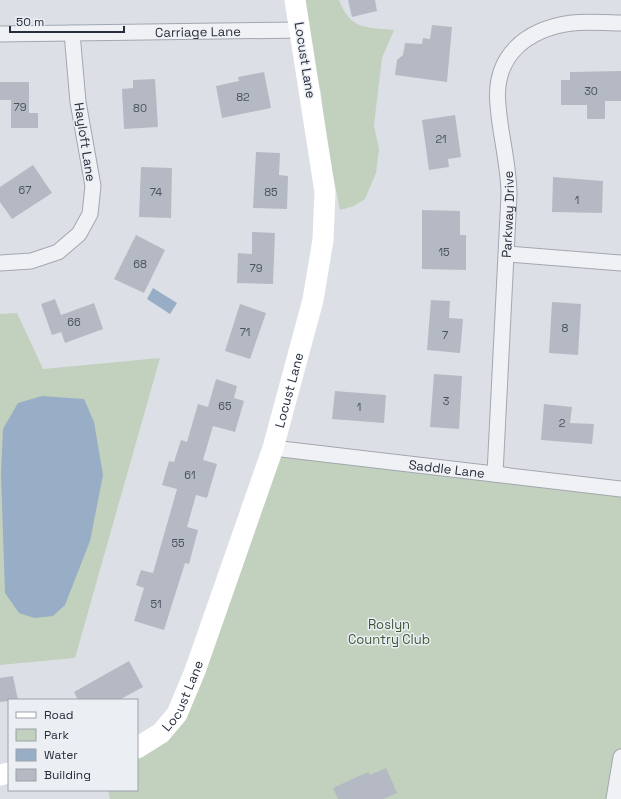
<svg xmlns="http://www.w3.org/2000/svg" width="621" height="799" viewBox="0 0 621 799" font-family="'Space Grotesk',sans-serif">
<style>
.green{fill:#c2d0be}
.water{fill:#97aec6}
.building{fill:#b4b9c3}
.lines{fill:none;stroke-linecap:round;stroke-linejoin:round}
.street-casing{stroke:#a2a7b0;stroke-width:17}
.street{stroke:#eff1f5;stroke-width:15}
.secondary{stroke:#fff;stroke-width:21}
.labels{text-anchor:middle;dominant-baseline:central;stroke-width:3;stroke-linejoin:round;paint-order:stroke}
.number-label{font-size:11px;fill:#4a515e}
.street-label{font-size:13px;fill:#262e3c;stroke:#ebeff4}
.park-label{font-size:13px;fill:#3b5734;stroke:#ebeff4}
</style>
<rect width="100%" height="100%" fill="#dce0e6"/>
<g class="green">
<path d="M305,0H339C351,30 365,27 394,30L382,58L376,108L374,126L379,149L376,173L365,199L354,206L340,210L325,134L321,92L311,57Z"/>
<path d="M17,313L43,369L160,358L75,658L0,665V314Z"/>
<path d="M273,448L621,491V757L614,799H110L108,790H137V748L161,733Z"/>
</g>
<g class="water">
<path d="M153,288L177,303L170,314L147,299Z"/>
<path d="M42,396L84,399L94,422L103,475L90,541L65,605L53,616L34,618L19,613L5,593L1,474L3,429L18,403Z"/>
</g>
<g class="building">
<path d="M348,0H375L377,11L352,17Z"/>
<path d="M432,25L452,27L447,82L395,75L397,60L403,55L405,43L422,44L423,38L430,39Z"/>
<path d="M621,71V101H605V119H587V105H561V80H570V72Z"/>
<path d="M264,72L271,108L222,118L216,86L239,81L238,77Z"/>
<path d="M155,79L158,127L124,129L122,89L133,88V80Z"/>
<path d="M0,82H29V113H38V128H11V100H0Z"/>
<path d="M455,115L461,157L448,159L449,167L429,170L422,120Z"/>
<path d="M256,152L280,153L279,175L288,176L287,209L253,208Z"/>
<path d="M33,165L52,193L12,219L0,202V187Z"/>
<path d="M141,167L172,168L171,218L139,217Z"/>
<path d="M553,177L603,181L602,213L552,212Z"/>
<path d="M422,210L460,211V235H466V270L422,269Z"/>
<path d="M252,232L275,233L273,284L237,283L238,253L252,254Z"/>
<path d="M136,235L165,250L144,293L114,279Z"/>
<path d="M55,299L61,315L94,303L103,329L65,343L61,332L52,335L41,304Z"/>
<path d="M431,300L450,301L449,318L463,319L460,353L427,350Z"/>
<path d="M552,302L581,304L578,355L549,353Z"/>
<path d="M240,304L266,313L250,359L225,351Z"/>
<path d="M434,374L462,376L459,429L430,427Z"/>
<path d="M216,379L237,386L234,398L244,401L235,432L213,426L203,460L217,464L207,498L196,495L187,527L198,530L189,564L185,563L164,630L134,621L144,588L136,585L141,570L153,573L177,489L162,485L169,461L174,462L181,440L187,442L198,404L208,407Z"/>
<path d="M335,391L386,395L384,423L332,419Z"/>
<path d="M544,404L572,407L570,423L594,424L592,444L541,440Z"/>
<path d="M129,661L143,687L119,700H78L74,692Z"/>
<path d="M13,676L18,700L0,702V678Z"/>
<path d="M386,768L397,793L383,799H338L333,788L368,772L370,775Z"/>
</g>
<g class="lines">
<defs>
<g id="street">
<path id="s1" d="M0,34L301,30"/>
<path d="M507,254L621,263"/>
<path d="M0,263L31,261L58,252L79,234L90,214L93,186L78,102L72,33"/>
<path id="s2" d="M273,448L621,489"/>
<path id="s3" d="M495,474L509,195C509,164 500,135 498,105C493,56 526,29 572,23C588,21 605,23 621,23"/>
<path d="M614,799L621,757"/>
</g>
</defs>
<use href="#street" class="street-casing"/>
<use href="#street" class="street"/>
<g class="secondary">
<path id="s4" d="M137,748L161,733L177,714L195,671L273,448L313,300L323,240L325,192L295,0"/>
<path d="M0,775L9,773"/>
</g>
</g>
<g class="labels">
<g class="number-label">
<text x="591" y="91">30</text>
<text x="243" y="97">82</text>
<text x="20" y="107">79</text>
<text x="140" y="108">80</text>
<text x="441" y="139">21</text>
<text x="25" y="190">67</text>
<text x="156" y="192">74</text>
<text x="271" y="192">85</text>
<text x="577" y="200">1</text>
<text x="444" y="252">15</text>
<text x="140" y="264">68</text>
<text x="256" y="268">79</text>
<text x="74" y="322">66</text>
<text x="565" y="328">8</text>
<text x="245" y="332">71</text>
<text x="445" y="335">7</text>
<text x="446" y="401">3</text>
<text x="225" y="406">65</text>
<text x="359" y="407">1</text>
<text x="562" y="423">2</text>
<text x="190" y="475">61</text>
<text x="178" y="543">55</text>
<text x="156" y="604">51</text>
</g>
<g class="street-label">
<text stroke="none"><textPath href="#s1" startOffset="198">Carriage Lane</textPath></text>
<text transform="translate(305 60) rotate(81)">Locust Lane</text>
<text transform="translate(85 142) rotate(81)">Hayloft Lane</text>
<text stroke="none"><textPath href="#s3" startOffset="260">Parkway Drive</textPath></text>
<text stroke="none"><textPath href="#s4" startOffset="396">Locust Lane</textPath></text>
<text stroke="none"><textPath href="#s2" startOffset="175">Saddle Lane</textPath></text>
<text stroke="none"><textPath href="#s4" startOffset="72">Locust Lane</textPath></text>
</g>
<g class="park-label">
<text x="389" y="624">Roslyn<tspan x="389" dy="15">Country Club</tspan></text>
</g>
</g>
<rect x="8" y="699" width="130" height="92" fill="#ebeff4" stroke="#9ca2aa"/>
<rect x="16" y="712" width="20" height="6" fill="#ffffff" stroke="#9ca2aa"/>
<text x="44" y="719" font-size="12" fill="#262e3c">Road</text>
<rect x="16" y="729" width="20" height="12" fill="#c2d0be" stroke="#9ca2aa"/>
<text x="44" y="739" font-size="12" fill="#262e3c">Park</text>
<rect x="16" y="749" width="20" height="12" fill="#97aec6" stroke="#9ca2aa"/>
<text x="44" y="759" font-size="12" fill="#262e3c">Water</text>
<rect x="16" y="769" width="20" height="12" fill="#b4b9c3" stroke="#9ca2aa"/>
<text x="44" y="779" font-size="12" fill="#262e3c">Building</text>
<path d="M10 26v6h114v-6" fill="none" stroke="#262e3c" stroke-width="2"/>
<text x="16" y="26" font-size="12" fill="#262e3c" stroke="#ebeff4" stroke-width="3" paint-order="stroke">50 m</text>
</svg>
